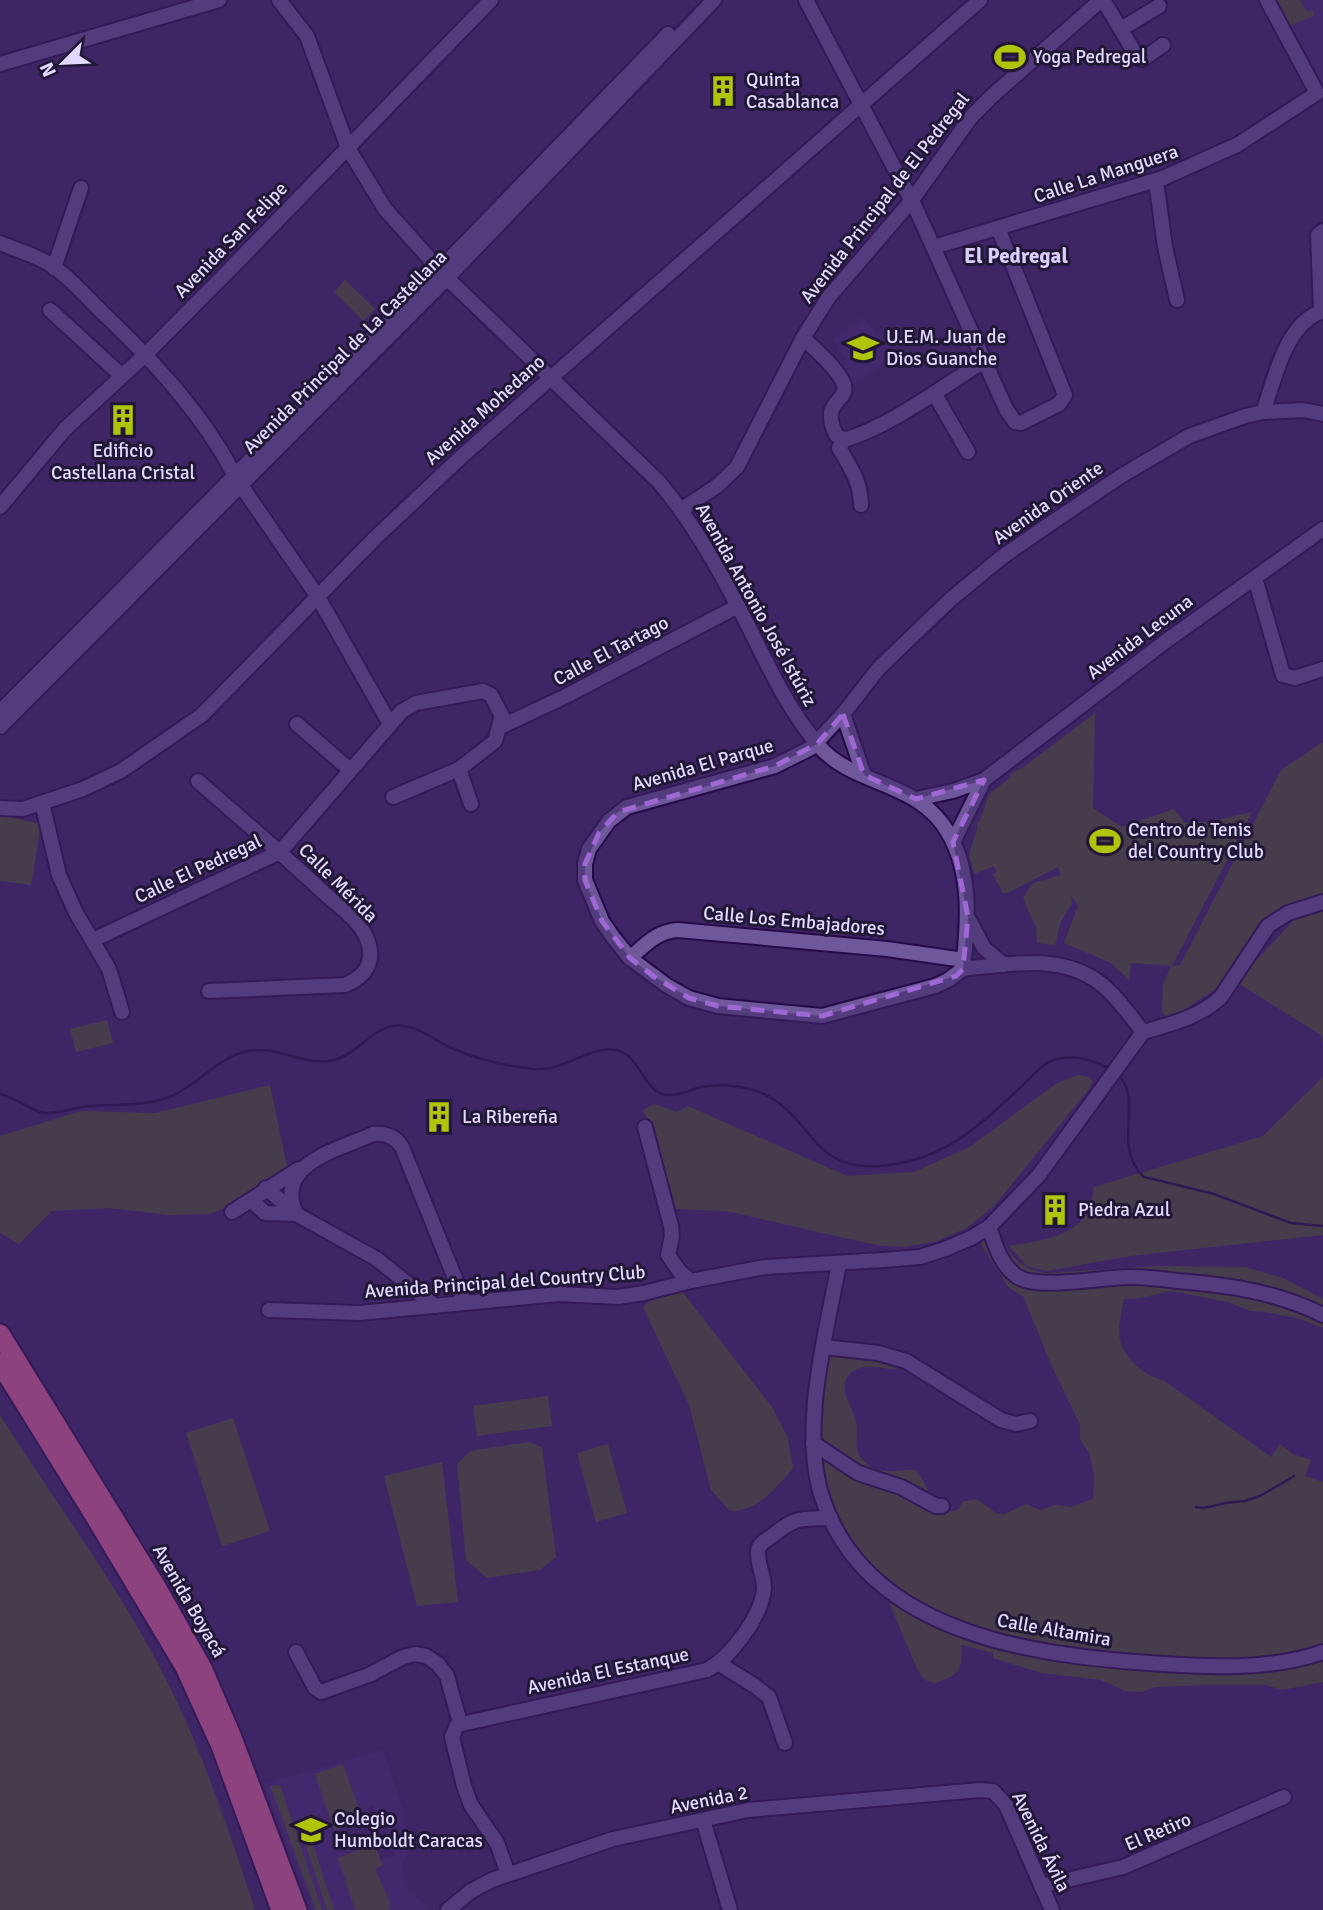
<svg xmlns="http://www.w3.org/2000/svg" width="1323" height="1910" viewBox="0 0 1323 1910" font-family="Signika,sans-serif">
<style>
.built{fill:#482c73;fill-rule:evenodd}
.green{fill:#50582e}
.lines{fill:none;stroke-linecap:round;stroke-linejoin:round}
.stream{stroke:#20083e;stroke-width:2.5}
.minor-casing{stroke:#260948;stroke-width:18}
.highway-casing{stroke:#260948;stroke-width:23}
.minor{stroke:#6e579b;stroke-width:14}
.highway{stroke:#eb6499;stroke-width:19}
.marked{fill:none;stroke:#9f68d5;stroke-width:5;stroke-dasharray:14 9;stroke-linejoin:round}
.labels{text-anchor:middle;dominant-baseline:central;stroke-width:6;stroke-linejoin:round;paint-order:stroke}
.poi-label{font-size:19px;fill:#e3d8ff;stroke:#211734;text-anchor:start}
.street-label{font-size:19px;fill:#e3d8ff;stroke:#211734}
.neighbourhood-label{font-size:21px;font-weight:bold;fill:#dacdfc;stroke:#211734}
</style>
<rect width="100%" height="100%" fill="#3e2666"/>
<g class="built">
<path d="M1271,0H1323V92Z"/>
<path d="M864,317L892,357L854,384L840,365L847,359L833,339Z"/>
<path d="M383,1750L403,1810L410,1848L402,1866L406,1885L409,1892L431,1910H314L264,1784ZM373,1804L378,1818L383,1817L396,1856L378,1861L369,1842L340,1852L333,1833L372,1819L366,1807Z"/>
</g>
<g class="green">
<path d="M1276,0H1300L1307,12L1313,10L1315,15L1290,26Z"/>
<path d="M345,280L375,309L363,321L334,292Z"/>
<path d="M1095,713L1093,808L1122,827L1174,809L1185,823L1208,822L1252,812L1172,966L1180,965L1281,770L1323,742V894L1282,909L1254,932L1224,983L1187,1008L1167,1018L1162,1012L1163,984L1171,966L1131,963L1129,980L1111,963L1064,943L1078,906L1071,895L1072,903L1060,924L1055,945L1037,943L1036,928L1023,898L1033,883L1061,875L1058,867L1008,893H1003L993,874L997,872L994,866L974,874L969,855L978,826L977,823L980,821L989,794L1011,777L1010,774L1025,766Z"/>
<path d="M0,815L41,824L31,885L0,881Z"/>
<path d="M1323,911V1045L1321,1035L1236,982L1295,919Z"/>
<path d="M107,1020L113,1043L76,1052L70,1029Z"/>
<path d="M1078,1075L1089,1077L1093,1082L1089,1089L994,1206L967,1228L937,1241L904,1247L876,1245L726,1211L676,1209C661,1177 659,1142 643,1110L654,1104L677,1112L688,1106L847,1176L914,1172L971,1146L1057,1083Z"/>
<path d="M1323,1077V1235L1130,1256L1046,1271L1027,1266L1009,1246C1037,1241 1069,1239 1087,1214C1092,1208 1092,1195 1094,1187L1263,1136Z"/>
<path d="M270,1085L287,1166L228,1207L209,1214L169,1215L108,1208L52,1211L19,1244L0,1233V1136L81,1111L155,1113Z"/>
<path d="M997,1234C1003,1238 1003,1242 1007,1248C1016,1262 1028,1271 1045,1273L1157,1266L1244,1267L1283,1278L1323,1299V1328L1300,1319L1266,1312L1250,1311L1228,1302L1171,1291L1140,1298L1124,1299C1122,1309 1119,1322 1119,1333C1120,1355 1143,1376 1163,1380L1271,1457L1280,1444L1293,1454L1311,1460L1305,1476L1323,1482V1682L1282,1690L1266,1685H1206L1156,1687L1141,1692L1125,1691L1101,1680L1042,1673L993,1658V1653L962,1645L961,1663L958,1671L952,1676L937,1683L929,1682L923,1678L918,1671L885,1593L867,1570L817,1480L824,1347L850,1349L904,1367C887,1374 871,1360 853,1371C849,1374 845,1379 845,1385C843,1396 853,1409 856,1421C859,1431 854,1442 858,1453C860,1457 864,1462 868,1465C885,1477 899,1468 915,1470C929,1482 934,1521 959,1509L962,1502L977,1499L997,1514H1005L1026,1504L1040,1510L1055,1505L1071,1507L1093,1499L1094,1476L1089,1453L1080,1439V1424L1053,1369L1023,1296L1009,1288L982,1246L981,1239L984,1236Z"/>
<path d="M681,1290L772,1407L788,1438L793,1468C777,1487 757,1512 730,1511L711,1490L689,1405L643,1307L653,1298Z"/>
<path d="M548,1396L552,1426L477,1436L473,1406Z"/>
<path d="M0,1415C52,1498 111,1576 157,1662C199,1741 227,1825 255,1910H0Z"/>
<path d="M233,1418L270,1531L222,1546L186,1433Z"/>
<path d="M528,1442L542,1447L556,1557L540,1570L487,1578L466,1560L457,1464L470,1451Z"/>
<path d="M608,1444L627,1513L596,1522L577,1453Z"/>
<path d="M442,1462L458,1602L417,1606L384,1476Z"/>
<path d="M343,1764L363,1820L334,1830L315,1774Z"/>
<path d="M280,1785L322,1910H316L270,1786Z"/>
<path d="M310,1835L334,1910H327L303,1837Z"/>
<path d="M374,1844L383,1865L375,1869L391,1904L388,1910H355L338,1858Z"/>
</g>
<g class="lines">
<g class="stream">
<path d="M1116,1074C1146,1096 1110,1146 1144,1177L1214,1194L1291,1223L1323,1226"/>
<path d="M0,1094C15,1097 35,1113 45,1113C57,1114 70,1109 82,1107C113,1103 145,1108 174,1095C199,1083 220,1056 248,1051C277,1045 305,1067 334,1060C359,1054 376,1021 404,1026C420,1028 435,1040 449,1047C474,1058 505,1066 533,1069C564,1072 590,1045 616,1050C640,1055 643,1090 665,1095C677,1097 690,1090 701,1087C722,1083 749,1086 768,1096C814,1122 813,1170 878,1166C942,1162 977,1128 1021,1087C1031,1078 1041,1064 1054,1060C1071,1054 1094,1060 1108,1068"/>
<path d="M1196,1507L1204,1508L1225,1503L1245,1501L1260,1496L1294,1476"/>
</g>
<defs>
<g id="minor">
<path d="M279,0L307,36L348,148L385,209L447,278L659,482C691,520 716,564 739,608C764,655 783,704 819,746C854,787 919,780 949,834C972,875 968,924 963,969"/>
<path d="M806,0L916,209L1006,409L1015,422L1021,423L1059,404L1065,395L998,228"/>
<path d="M1103,0L1138,58L1143,59L1163,45"/>
<path d="M1121,29L1159,6"/>
<path d="M0,64L219,0"/>
<path d="M1156,181L1165,247L1177,300"/>
<path d="M0,243C19,251 42,257 58,270C75,283 90,301 105,315C155,363 202,413 234,474"/>
<path d="M934,247L1163,178L1237,145L1317,93L1267,0"/>
<path d="M54,268L81,188"/>
<path d="M50,310L122,376"/>
<path d="M1321,311L1318,235L1323,231"/>
<path d="M803,338C814,348 840,371 844,385C849,402 819,400 836,435L844,440C891,426 942,387 984,361"/>
<path d="M934,393L968,452"/>
<path d="M1263,412C1275,379 1285,323 1323,311"/>
<path d="M844,440L839,448C851,468 861,483 861,505"/>
<path d="M240,484L318,597L390,724"/>
<path d="M0,507L65,429L146,354L242,257L491,0"/>
<path d="M682,509L717,486L737,467L803,338L828,298L912,200L971,117L992,96L1101,0"/>
<path d="M1255,578L1283,675L1295,678L1323,669"/>
<path d="M0,712L439,270L668,34"/>
<path d="M843,714L864,775"/>
<path d="M297,724L350,770"/>
<path d="M0,727L447,278L714,0"/>
<path d="M500,727L564,697L738,606"/>
<path d="M198,781C240,818 283,854 323,892C338,906 360,920 367,939C376,962 365,977 345,985L209,991"/>
<path d="M393,797L459,769"/>
<path d="M916,799L953,791L984,780L1166,641L1323,529"/>
<path d="M42,803L59,875L76,913L109,969L122,1012"/>
<path d="M0,808L23,809L83,789L121,771L202,715L375,538L461,457L980,0"/>
<path d="M953,842L984,780"/>
<path d="M969,920L984,948L1004,965"/>
<path d="M93,940L280,852L402,711L416,703L483,691L491,695L502,716L495,741L459,769L471,804"/>
<path d="M630,958C645,945 657,931 678,930L887,949L964,960"/>
<path d="M963,969L948,980L935,986L822,1016L718,1006L689,998L666,985L630,958L613,937L602,921L585,880V864L589,849L609,821L627,807L775,766L811,748L843,714L879,668L951,599L1002,557L1057,519L1121,476L1189,436L1245,416L1263,412L1303,410L1323,414"/>
<path d="M963,969C1008,964 1061,953 1100,983C1117,996 1130,1016 1143,1032"/>
<path d="M1143,1032C1171,1024 1200,1017 1221,997L1268,926L1288,913L1323,902"/>
<path d="M645,1127L671,1226L672,1236L668,1255L680,1272L691,1281"/>
<path d="M266,1188L296,1214L377,1259L435,1306"/>
<path d="M251,1200L265,1213L296,1214"/>
<path d="M232,1212L299,1169"/>
<path d="M296,1214C274,1163 338,1150 373,1134C385,1133 395,1136 402,1147L465,1303"/>
<path d="M989,1227C995,1245 1001,1266 1018,1277C1038,1290 1104,1277 1130,1277C1146,1277 1162,1279 1178,1281C1229,1285 1277,1292 1323,1315"/>
<path d="M839,1264C826,1333 799,1432 823,1500C868,1632 1029,1655 1149,1663C1206,1667 1268,1671 1323,1652"/>
<path d="M269,1310L359,1313L559,1294L618,1297L644,1293L691,1281L765,1267L883,1260L920,1257L945,1249L971,1238L989,1227L1039,1175L1143,1032"/>
<path d="M824,1347L878,1353L906,1361L1001,1420L1016,1424L1030,1421"/>
<path d="M813,1443L858,1473L901,1487L936,1506H942"/>
<path d="M296,1652L315,1688L321,1692L369,1675L403,1657L415,1654L426,1656L438,1664L447,1676L460,1723"/>
<path d="M718,1663L755,1686L769,1697L785,1743"/>
<path d="M703,1820L730,1910"/>
<path d="M508,1874L497,1843L471,1805L464,1786L452,1737L457,1725L707,1670C731,1657 762,1616 764,1588C764,1576 757,1563 758,1551C759,1543 766,1540 772,1536C796,1516 801,1519 831,1518"/>
<path d="M1041,1886L1123,1867L1284,1797"/>
<path d="M448,1910L471,1891L492,1880L613,1839L748,1810L980,1790L993,1791L1006,1805L1052,1910"/>
</g>
<g id="highway">
<path d="M0,1334L155,1585L202,1668L231,1735L297,1910"/>
<path d="M0,1363L93,1513L185,1667L221,1746L281,1910"/>
</g>
</defs>
<use href="#minor" class="minor-casing"/>
<use href="#highway" class="highway-casing"/>
<use href="#minor" class="minor"/>
<use href="#highway" class="highway"/>
</g>
<path d="M0 0H1323V1910H0ZM843,714L864,775L916,799L984,780L953,842L968,917L963,969L956,976L822,1016L718,1006L689,998L653,976L630,958L602,921L585,880V864L599,833L618,812L775,766L817,744Z" fill="#3e2666" fill-opacity=".55" fill-rule="evenodd"/>
<path class="marked" d="M843,714L864,775L916,799L984,780L953,842L968,917L963,969L956,976L822,1016L718,1006L689,998L653,976L630,958L602,921L585,880V864L599,833L618,812L775,766L817,744Z"/>
<defs>
<symbol id="stadium-bare" viewBox="-9 -9 18 18"><path d="M0-5a6.5 5 0 1 0 0 10a6.5 5 0 1 0 0-10ZM-3.5-1.8h7v3.6h-7Z" fill="#aec509" stroke="#211734" stroke-width="2.5" paint-order="stroke"/></symbol>
<symbol id="building-bare" viewBox="-9 -9 18 18"><path d="M-4-6H4V6H1V3H-1V6H-4ZM-2.5-4.3h1.7v1.8h-1.7ZM.8-4.3h1.7v1.8H.8ZM-2.5-1h1.7V.8h-1.7ZM.8-1h1.7V.8H.8Z" fill="#aec509" stroke="#211734" stroke-width="2.5" paint-order="stroke"/></symbol>
<symbol id="school-bare" viewBox="-9 -9 18 18"><path d="M0-5L7-2L0 1L-7-2ZM-4 1L0 2.5L4 1V4Q0 6-4 4Z" fill="#aec509" stroke="#211734" stroke-width="2.5" paint-order="stroke"/></symbol>
</defs>
<g fill-rule="evenodd">
<use href="#stadium-bare" x="988" y="35" width="44" height="44"/>
<use href="#building-bare" x="701" y="69" width="44" height="44"/>
<use href="#school-bare" x="841" y="326" width="44" height="44"/>
<use href="#building-bare" x="101" y="398" width="44" height="44"/>
<use href="#stadium-bare" x="1083" y="819" width="44" height="44"/>
<use href="#building-bare" x="417" y="1095" width="44" height="44"/>
<use href="#building-bare" x="1033" y="1188" width="44" height="44"/>
<use href="#school-bare" x="289" y="1808" width="44" height="44"/>
</g>
<g class="labels">
<g class="poi-label">
<text x="1033" y="57">Yoga Pedregal</text>
<text x="746" y="80">Quinta<tspan x="746" dy="22">Casablanca</tspan></text>
<text x="886" y="337">U.E.M. Juan de<tspan x="886" dy="22">Dios Guanche</tspan></text>
<text x="123" y="451" text-anchor="middle">Edificio<tspan x="123" dy="22">Castellana Cristal</tspan></text>
<text x="1128" y="830">Centro de Tenis<tspan x="1128" dy="22">del Country Club</tspan></text>
<text x="462" y="1117">La Ribereña</text>
<text x="1078" y="1210">Piedra Azul</text>
<text x="334" y="1819">Colegio<tspan x="334" dy="22">Humboldt Caracas</tspan></text>
</g>
<g class="street-label">
<text transform="translate(1106 174) rotate(-18)">Calle La Manguera</text>
<text transform="translate(885 198) rotate(-52)">Avenida Principal de El Pedregal</text>
<text transform="translate(231 240) rotate(-46)">Avenida San Felipe</text>
<text transform="translate(345 352) rotate(-45)">Avenida Principal de La Castellana</text>
<text transform="translate(485 410) rotate(-42)">Avenida Mohedano</text>
<text transform="translate(1048 503) rotate(-35)">Avenida Oriente</text>
<text transform="translate(756 605) rotate(61)">Avenida Antonio José Istúriz</text>
<text transform="translate(1140 637) rotate(-37)">Avenida Lecuna</text>
<text transform="translate(611 651) rotate(-28)">Calle El Tartago</text>
<text transform="translate(703 765) rotate(-16)">Avenida El Parque</text>
<text transform="translate(198 869) rotate(-25)">Calle El Pedregal</text>
<text transform="translate(338 883) rotate(45)">Calle Mérida</text>
<text transform="translate(794 921) rotate(5)">Calle Los Embajadores</text>
<text transform="translate(505 1282) rotate(-4)">Avenida Principal del Country Club</text>
<text transform="translate(189 1601) rotate(60)">Avenida Boyacá</text>
<text transform="translate(1054 1630) rotate(10)">Calle Altamira</text>
<text transform="translate(608 1671) rotate(-12)">Avenida El Estanque</text>
<text transform="translate(709 1800) rotate(-11)">Avenida 2</text>
<text transform="translate(1158 1832) rotate(-23)">El Retiro</text>
<text transform="translate(1041 1842) rotate(64)">Avenida Ávila</text>
</g>
<g class="neighbourhood-label">
<text x="1016" y="256">El Pedregal</text>
</g>
</g>
<g transform="translate(63 63) rotate(246)" stroke="#211734" stroke-width="5" paint-order="stroke">
<path d="M0-5L12 26L0 18L-12 26Z" fill="#e3d8ff"/>
<text y="-10" font-size="19" font-weight="bold" text-anchor="middle" fill="#e3d8ff">N</text>
</g>
</svg>
